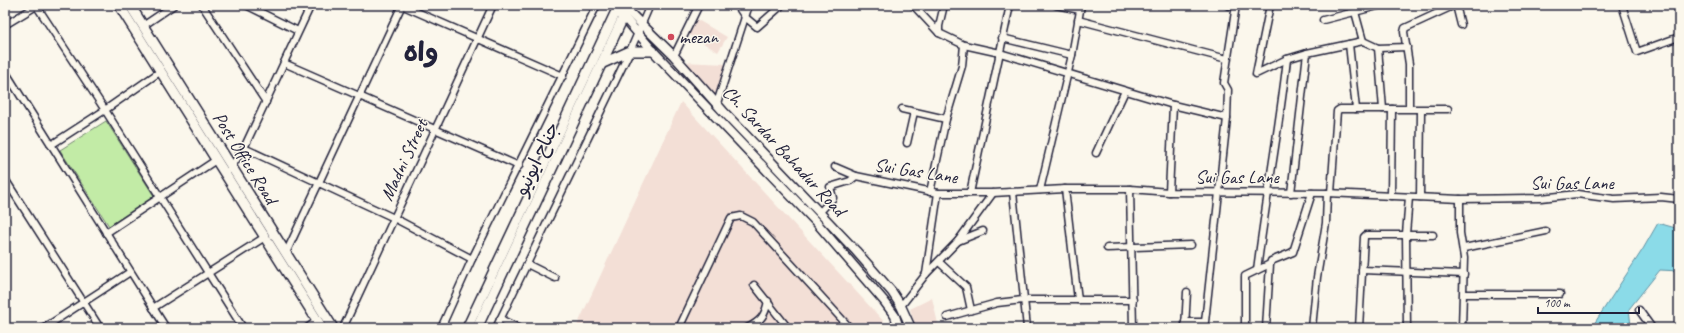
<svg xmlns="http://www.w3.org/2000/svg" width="1684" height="333" viewBox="0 0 1684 333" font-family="Caveat,'Playpen Sans Arabic',sans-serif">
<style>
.built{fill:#f3dfd6}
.green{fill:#c2eba6;stroke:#728670}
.water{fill:#8bdbe8;stroke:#6191a3}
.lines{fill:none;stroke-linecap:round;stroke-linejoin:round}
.minor-casing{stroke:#22223b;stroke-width:9}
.secondary-casing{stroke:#22223b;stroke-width:11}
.primary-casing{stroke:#22223b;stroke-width:12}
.minor{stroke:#fbf7ec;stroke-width:6}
.secondary{stroke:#fbf7ec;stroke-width:8}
.primary{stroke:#fbf7ec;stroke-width:9}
.poi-dot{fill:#d1495b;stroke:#fbf7ec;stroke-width:1.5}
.labels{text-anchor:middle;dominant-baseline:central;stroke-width:3;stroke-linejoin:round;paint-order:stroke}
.poi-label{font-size:19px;fill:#22223b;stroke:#fbf7ec;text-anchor:start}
.street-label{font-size:19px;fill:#22223b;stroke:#fbf7ec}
.town-label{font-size:27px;font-weight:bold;fill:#22223b;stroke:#fbf7ec}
</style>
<rect width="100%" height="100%" fill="#fbf7ec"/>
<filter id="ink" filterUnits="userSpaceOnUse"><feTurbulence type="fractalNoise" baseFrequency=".025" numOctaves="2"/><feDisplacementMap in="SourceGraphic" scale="8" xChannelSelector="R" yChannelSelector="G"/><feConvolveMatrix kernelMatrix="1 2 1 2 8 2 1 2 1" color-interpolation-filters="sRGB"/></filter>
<g filter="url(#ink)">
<g class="built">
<path d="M696,19L727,37L718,52L688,34Z"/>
<path d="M682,62L727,64L715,95Z"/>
<path d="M681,102L887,325L888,328H576Z"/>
<path d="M932,298L939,328H916L910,309Z"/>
</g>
<path class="green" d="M106,121L154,196L109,226L60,150Z"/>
<path class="water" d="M1658,223L1679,229V271L1660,270L1629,309L1631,326L1628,328H1588L1594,324L1643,249Z"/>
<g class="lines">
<defs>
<g id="minor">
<path d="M36,5L105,110L243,328"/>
<path d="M202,5L266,102"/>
<path d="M246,5L298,31"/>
<path d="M401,5L563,76"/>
<path d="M737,5L745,17L757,27L782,5"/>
<path d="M913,5L939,33L964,45L962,66L946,119L930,192"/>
<path d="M1056,5L1080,10"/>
<path d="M1227,5L1236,7"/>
<path d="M1270,5L1256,74L1287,59L1307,53L1363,41L1378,48L1407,47"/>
<path d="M1456,5L1461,25"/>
<path d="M1622,5L1637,52L1679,37"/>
<path d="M1355,12L1363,41"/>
<path d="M1078,20L1227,59"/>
<path d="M1323,20L1382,5"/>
<path d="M5,25L38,5"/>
<path d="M143,26L174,5"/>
<path d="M939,33V26L944,5"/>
<path d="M1002,38L1072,55"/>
<path d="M1349,44L1356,109"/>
<path d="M964,45L1000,53L1173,105L1227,118"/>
<path d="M1378,48L1383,109"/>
<path d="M674,56L699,5"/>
<path d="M284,63L519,166"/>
<path d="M5,71L166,328"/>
<path d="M717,103L749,5"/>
<path d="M1409,108V64L1404,32L1405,28L1455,5"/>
<path d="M902,109L946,119"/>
<path d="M907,143L914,112"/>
<path d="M51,145L105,110L161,71"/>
<path d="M244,148L394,218L472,259"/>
<path d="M1096,153L1125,91"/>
<path d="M835,167L856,176"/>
<path d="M230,169L244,148L311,5"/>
<path d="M5,179L100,328"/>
<path d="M1065,189L1078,300"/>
<path d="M1130,189L1133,328"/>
<path d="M1040,190L1072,55L1081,5"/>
<path d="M1013,192L1027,328"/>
<path d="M1169,192L1173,105"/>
<path d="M970,193L1010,5"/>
<path d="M1291,193L1307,53"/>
<path d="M1331,193L1337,111L1340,109H1448"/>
<path d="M1391,196L1392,109"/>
<path d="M1420,197L1421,110"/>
<path d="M1460,199V233L1464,258L1462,328"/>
<path d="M819,213L833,198L830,187L850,181L856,176L938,193H993L1065,189H1130L1169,192L1327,193L1460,199L1541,198L1577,194L1614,199L1661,197L1679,199"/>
<path d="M106,233L216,160"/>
<path d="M958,241L983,231"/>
<path d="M1107,248L1191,245"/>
<path d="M1464,248L1546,231"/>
<path d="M286,253L402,5"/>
<path d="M939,262L966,287L971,310"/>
<path d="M527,264L555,278"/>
<path d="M1257,270C1266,199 1279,130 1287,59"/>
<path d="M1362,270L1464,274"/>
<path d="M926,274L938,193"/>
<path d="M754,285L788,328"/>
<path d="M1464,294H1560"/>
<path d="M901,306L926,274L958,241L993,193"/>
<path d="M153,308L265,237"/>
<path d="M1639,310L1652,328"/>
<path d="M947,317L997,303L1023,300H1133"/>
<path d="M500,319L519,328"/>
<path d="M1185,322H1205L1227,118L1228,90L1224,83L1236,5"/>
<path d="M44,328L130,272"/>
<path d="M307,328L317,321"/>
<path d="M343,328L493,5"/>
<path d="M441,328L472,259L597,5"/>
<path d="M496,328L630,51L650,5"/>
<path d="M679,328L731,218L741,216L753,222L850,328"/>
<path d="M747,328C761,321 765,316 768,301"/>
<path d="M1185,328L1187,292"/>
<path d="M1245,328V276L1270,264L1271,261L1293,252L1312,193"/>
<path d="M1266,328L1270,264"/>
<path d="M1312,328L1317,277L1326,223L1327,193"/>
<path d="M1359,328L1364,237L1366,235H1433"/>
<path d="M1407,328L1406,234L1409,197"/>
</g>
<g id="secondary">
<path d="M622,5L674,56L723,111L856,251L892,292L901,306L911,328"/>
<path d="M618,13L624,17L653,51L816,222L884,301L895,316L899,328"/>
</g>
<g id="primary">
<path d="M119,5L322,328"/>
<path d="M130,5L333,328"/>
<path d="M601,64L630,51H653"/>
<path d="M467,328L619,5"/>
<path d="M477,328L629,5"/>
</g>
</defs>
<use href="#minor" class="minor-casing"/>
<use href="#secondary" class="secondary-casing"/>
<use href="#primary" class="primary-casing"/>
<use href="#minor" class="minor"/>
<use href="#secondary" class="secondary"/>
<use href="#primary" class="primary"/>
</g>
</g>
<circle class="poi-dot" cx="671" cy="37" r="4"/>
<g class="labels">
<g class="poi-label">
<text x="679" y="37">mezan</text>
</g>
<g class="street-label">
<text transform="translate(784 151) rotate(47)">Ch. Sardar Bahadur Road</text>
<text transform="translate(245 158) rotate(58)">Post Office Road</text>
<text transform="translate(537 159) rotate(-65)">جناح ایونیو</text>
<text transform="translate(404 160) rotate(-65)">Madni Street</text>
<text transform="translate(916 171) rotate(9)">Sui Gas Lane</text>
<text x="1237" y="177">Sui Gas Lane</text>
<text x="1572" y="183">Sui Gas Lane</text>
</g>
<g class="town-label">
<text x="421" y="52">واہ</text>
</g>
</g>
<rect width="1684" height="333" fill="none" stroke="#fbf7ec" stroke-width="20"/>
<rect x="10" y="10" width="1664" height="313" fill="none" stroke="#22223b" stroke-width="1.5" filter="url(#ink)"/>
<path d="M1538 307v6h101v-6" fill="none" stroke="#22223b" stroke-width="2"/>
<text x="1544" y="307" font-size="12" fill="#22223b" stroke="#fbf7ec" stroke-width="3" paint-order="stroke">100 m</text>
</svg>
